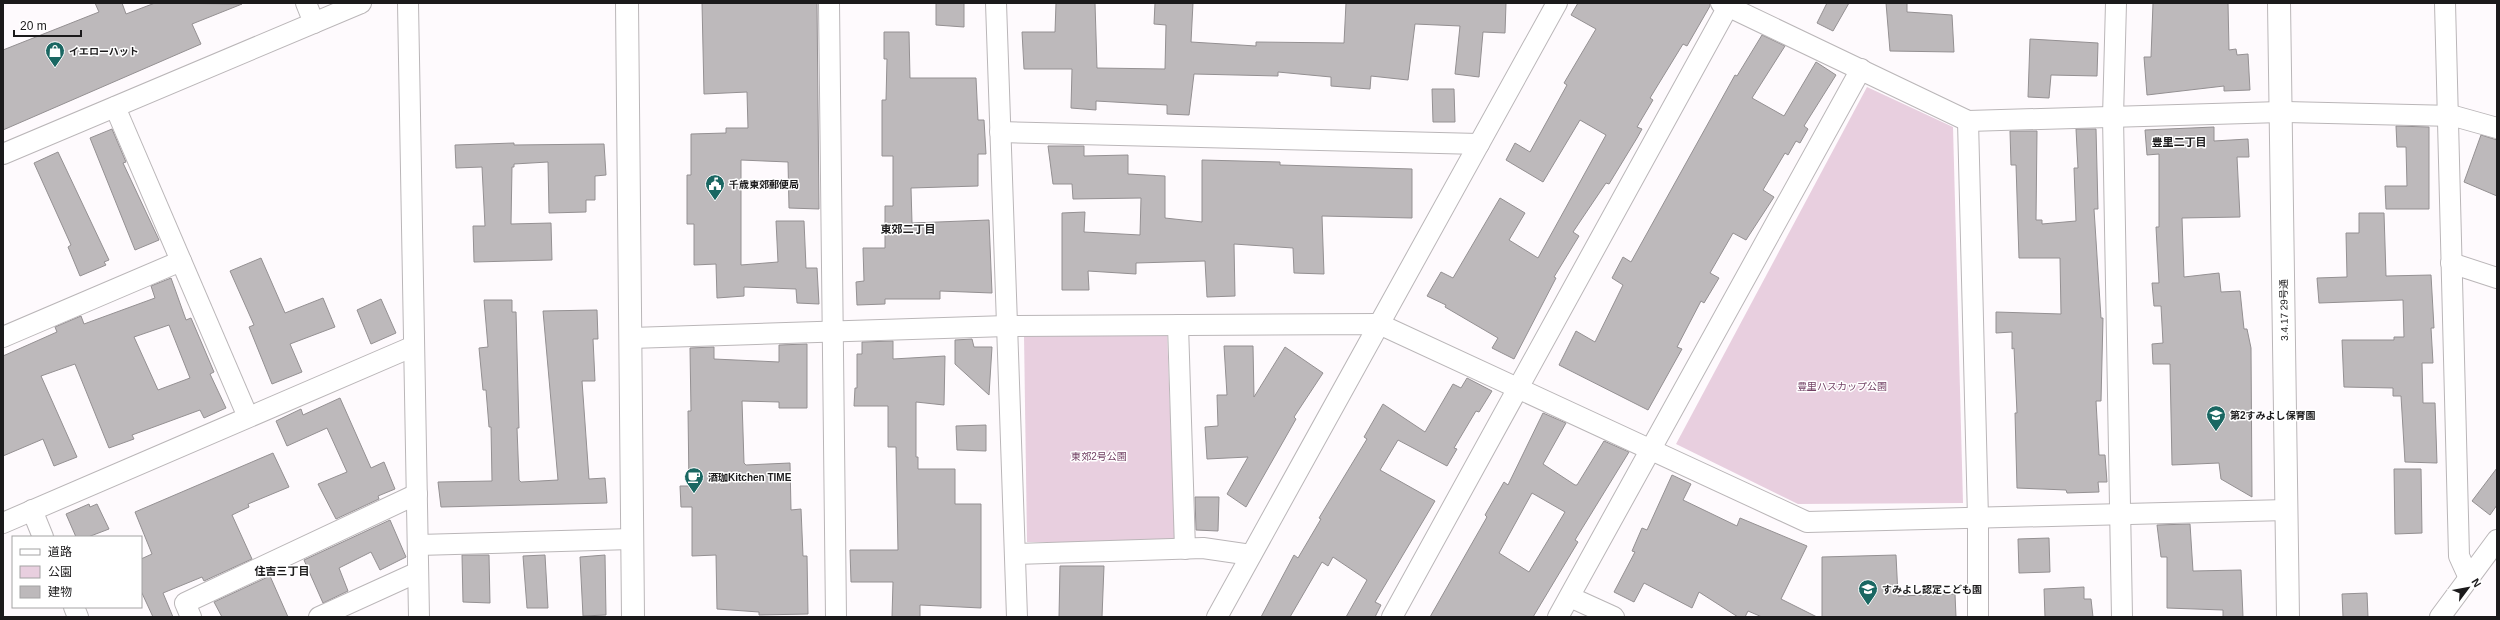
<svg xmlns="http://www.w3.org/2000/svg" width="2500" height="620" viewBox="0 0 2500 620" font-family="Arial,'Noto Sans JP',sans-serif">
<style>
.green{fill:#e8cfdf}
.building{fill:#bdb9bb;stroke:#949092;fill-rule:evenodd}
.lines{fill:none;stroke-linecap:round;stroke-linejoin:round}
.minor-casing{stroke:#bab6b8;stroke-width:22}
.tertiary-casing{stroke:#bab6b8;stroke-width:24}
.minor{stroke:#fff;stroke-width:20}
.tertiary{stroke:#fff;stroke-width:22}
.labels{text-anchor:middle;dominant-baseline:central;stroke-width:3;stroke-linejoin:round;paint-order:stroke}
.poi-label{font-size:10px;font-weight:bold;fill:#1b1a1b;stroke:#fff;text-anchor:start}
.street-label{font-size:10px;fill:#1b1a1b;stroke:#fff}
.park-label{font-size:10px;fill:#724164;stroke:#fff}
.neighbourhood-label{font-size:11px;font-weight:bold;fill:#1b1a1b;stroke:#fff}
</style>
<rect width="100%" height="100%" fill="#fefafd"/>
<g class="green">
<path d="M1867,87L1953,127L1963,503L1798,504L1676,444Z"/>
<path d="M1167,332L1175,542H1027L1024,335Z"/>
</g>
<g class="building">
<path d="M95,3H122L126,14L155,3L242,4L192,24L201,44L3,130V50L99,12Z"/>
<path d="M702,3H817L819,209L789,208L788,162L741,160V265L778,262L776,221H804L806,268H817L819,304L797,303L796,289L744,287V296L717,298L716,264L694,265V224H687V175H691V134L726,133V128H748L747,92L704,94Z"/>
<path d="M936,3H964V27L936,25Z"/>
<path d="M1056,3H1095L1097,68L1165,69L1166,25L1154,24L1155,3H1193L1191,42L1256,46V42L1344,43L1346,3H1506L1505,33L1483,32L1479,77L1455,74L1460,26L1415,24L1408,80L1371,76L1370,89L1331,86V77L1278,72V76L1194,74L1189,115L1167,114V105L1096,101V110L1071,108L1072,69H1024L1022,32H1055Z"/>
<path d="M1578,3H1710V6L1687,46L1683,44L1650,98L1653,100L1637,127L1642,129L1637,138L1609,184L1606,183L1573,232L1579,236L1554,277L1556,278L1514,359L1492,348L1498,338L1445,307L1446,305L1427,296L1441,272L1453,278L1500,198L1525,213L1509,240L1538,258L1606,135L1580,120L1543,182L1506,160L1515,143L1530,152L1567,85L1564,83L1596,29L1571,15Z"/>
<path d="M1827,3H1849L1833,31L1817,23Z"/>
<path d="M1886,3H1907V12L1952,15L1954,52L1890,51Z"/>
<path d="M2153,3H2228L2229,50L2236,49L2237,55L2248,54L2250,90L2224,91V86L2147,95L2144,57H2151Z"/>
<path d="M884,32H909L910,78H976L978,120H984L986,154H978V186L911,188L912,223L989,220L992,293L940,291V299H885V304L857,305L856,282L864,281L863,248H885V206H893V156H882V100H886L887,59H884Z"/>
<path d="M1762,35L1785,46L1752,98L1784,116L1816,62L1836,75L1804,126L1808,129L1800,143L1796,141L1788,155L1785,153L1763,190L1774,197L1746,240L1733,233L1710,273L1719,278L1704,303L1701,301L1677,347L1682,349L1648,410L1559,365L1576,331L1595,342L1623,285L1612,278L1623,257L1631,262L1735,75L1737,76Z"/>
<path d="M2030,39L2098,43L2097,76L2051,75L2049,98L2028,97Z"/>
<path d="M1432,89H1454L1455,122H1433Z"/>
<path d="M2396,126L2429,127V209H2386L2385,186H2407L2406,147H2397Z"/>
<path d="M2214,127V141L2248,139L2249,157H2237L2240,217L2182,218L2184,277L2219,273L2221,292L2240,291L2244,329H2247L2251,348L2252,497L2221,479L2219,463L2172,465L2170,364H2153L2152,344L2163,343L2161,306H2154L2152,283H2159L2156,227H2159V154L2147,155L2145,130Z"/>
<path d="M112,129L126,162L123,163L159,240L135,250L90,138Z"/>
<path d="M2076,129H2096L2098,209H2094L2101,318H2103L2101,401H2096L2099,455H2105L2107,482H2098L2099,492L2067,493L2066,490L2017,488L2015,413H2017L2014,348L2012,349V332L1996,333V312L2061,314L2060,258H2019L2016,165H2011L2010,131H2037L2036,220H2042V224L2076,221L2074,168H2078Z"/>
<path d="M2481,135L2497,140V196L2464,182Z"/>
<path d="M514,143V145L604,144L606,175L595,176V200H586V212L549,213L548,162L514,164V167H512L511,224L551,223L552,260L474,262L473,226H485L482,167L456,168L455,145Z"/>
<path d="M1048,146H1084V156L1128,155V174L1165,176V218L1202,222V160L1280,162V165L1412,169V218L1322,216L1324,274L1294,273L1293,248L1234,244L1235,296L1207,297L1205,261L1136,263V274L1088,271L1089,290H1062V213L1085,212L1084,232L1140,235L1141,198L1073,199L1072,184H1053Z"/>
<path d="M58,152L109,260L104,262L106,265L80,276L68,247L71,245L34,163Z"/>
<path d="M2359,213H2384L2386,276L2431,275L2434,328H2431L2433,363H2422L2423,403H2435L2437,463L2405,462L2401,396H2393V388L2344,387L2342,340H2394V337H2404L2403,300L2319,303L2317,278L2347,277L2346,233H2359Z"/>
<path d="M261,258L285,313L323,298L335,327L290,344L302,372L272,384L249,327L254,325L230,271Z"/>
<path d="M171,278L186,320L191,318L214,372L210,374L226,408L204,418L200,410L132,435L134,439L109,448L75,364L41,376L77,457L54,466L43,439L3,456V356L57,332L55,327L81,316L84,324L155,298L151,286ZM169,325L190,378L158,390L134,337Z"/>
<path d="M381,299L396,333L371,344L357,310Z"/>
<path d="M484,300H512V312H516L519,428H517L519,480L521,482L558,480L543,311L597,310L598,339H593L595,381H582L589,479L605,478L607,503L441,507L438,482L492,481L491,427H489L486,390H483L479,348L488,347Z"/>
<path d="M972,339L974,347H992L989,395L955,364V340Z"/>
<path d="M893,341V359L945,356L944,405L916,402V457H918V469H955V504H981V608L920,605V617H892L893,582H851L850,550H898L896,447H888V406H854L855,388H857V354H862V342Z"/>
<path d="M807,344V408H779V402L742,401L744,463L746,465L790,463L791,510L801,509L803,556H807L808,614L759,615V612L717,609L716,555L692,556V507H681L680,486H689L688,411H691L690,348L714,347V359L779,362V345Z"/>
<path d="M1224,346H1253L1254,397L1285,347L1323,373L1294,417L1296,419L1246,507L1227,494L1248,457L1207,459L1205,427L1218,426L1217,395H1227Z"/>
<path d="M1467,378L1492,391L1479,412L1476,411L1454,448L1457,449L1447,466L1398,440L1380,470L1435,501L1375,602L1381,605L1375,617H1346L1367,580L1333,557L1328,566L1322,562L1290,617H1261L1294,555L1298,558L1321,519L1319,518L1367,439L1364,437L1383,404L1425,432L1453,384L1461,388Z"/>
<path d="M340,398L371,468L384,462L395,489L378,496L379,499L336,519L318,484L347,472L327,428L287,446L276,421L301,409L303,415Z"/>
<path d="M1543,413L1566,423L1543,464L1575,485H1577L1604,441L1629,452L1575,540L1578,542L1533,617H1430L1487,517L1485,515L1504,482L1508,485ZM1532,493L1565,512L1529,572L1499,553Z"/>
<path d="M986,425V451L957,450L956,426Z"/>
<path d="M273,453L289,487L248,504L249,507L232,515L252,559L204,581L202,577L163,593L173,617H153L141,591V559L152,554L135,512Z"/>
<path d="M2497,468V505L2490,515L2472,501Z"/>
<path d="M2394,469H2421L2422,533L2395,534Z"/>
<path d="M1672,475L1691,484L1683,500L1737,526L1740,518L1807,546L1781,599L1817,617H1762L1748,611L1745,617H1738L1699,592L1692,608L1644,583L1634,602L1614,592L1635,552L1632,551L1642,528L1647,530Z"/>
<path d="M1195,497H1219L1218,531L1196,530Z"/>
<path d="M89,504L90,507L97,504L109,529L88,537H76L66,514Z"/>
<path d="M390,520L406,557L380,570L371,552L339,568L348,591L323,603L304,560Z"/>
<path d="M2190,524L2193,571L2241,570L2243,617H2223V610L2167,608V557H2161L2157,525Z"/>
<path d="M2049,538L2050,572L2019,573L2018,539Z"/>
<path d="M462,555H489L490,603L463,602Z"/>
<path d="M545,555L548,608H527L523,556Z"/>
<path d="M605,555L606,615L583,616L580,557Z"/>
<path d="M1896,555L1898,596L1955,594L1956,617H1822V557Z"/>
<path d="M1060,566H1104L1102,617H1059Z"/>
<path d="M270,576L288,617H222L214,602Z"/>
<path d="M2084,587V599H2091L2093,617H2045L2044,589Z"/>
<path d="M2367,593L2368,617H2343L2342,594Z"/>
</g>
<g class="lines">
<defs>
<g id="minor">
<path d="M306,3L314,23"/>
<path d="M408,3L419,617"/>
<path d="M829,3L836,617"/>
<path d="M996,3L1017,617"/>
<path d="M1721,3L1968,121L2281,112L2454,116L2497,128"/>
<path d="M2116,3L2113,117L2122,617"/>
<path d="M2445,3L2459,556L2469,578"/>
<path d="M115,107L248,417"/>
<path d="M1968,121L1978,518V617"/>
<path d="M1000,132L1479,144"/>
<path d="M3,154L361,3"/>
<path d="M2451,263L2497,278"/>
<path d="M1178,325L1185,549"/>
<path d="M3,337L181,261"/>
<path d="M631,338L1007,326L1379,324L1807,522L2287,510"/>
<path d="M32,510L43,537"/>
<path d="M3,523L414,346"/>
<path d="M418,545L632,539"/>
<path d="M1015,554L1203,548L1251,555"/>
<path d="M1570,597L1614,617"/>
<path d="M74,607L78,617"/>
<path d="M191,617L185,603L417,494"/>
<path d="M319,617L418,572"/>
<path d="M1217,617L1557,3"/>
<path d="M1392,617L1730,3"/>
<path d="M1558,617L1861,69"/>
<path d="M2440,617L2497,540"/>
</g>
<g id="tertiary">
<path d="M627,3L633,617"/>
<path d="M2279,3L2288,617"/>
</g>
</defs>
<use href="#minor" class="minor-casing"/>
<use href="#tertiary" class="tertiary-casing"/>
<use href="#minor" class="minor"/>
<use href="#tertiary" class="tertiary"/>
</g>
<defs>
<symbol id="shop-pin" viewBox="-11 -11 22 30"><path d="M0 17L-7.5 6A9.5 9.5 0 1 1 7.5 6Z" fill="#1a6762" stroke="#fff"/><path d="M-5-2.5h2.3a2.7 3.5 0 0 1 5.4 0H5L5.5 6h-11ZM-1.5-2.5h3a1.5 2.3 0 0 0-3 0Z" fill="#fff"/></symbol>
<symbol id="civic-pin" viewBox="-11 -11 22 30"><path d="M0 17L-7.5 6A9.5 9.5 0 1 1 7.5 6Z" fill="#1a6762" stroke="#fff"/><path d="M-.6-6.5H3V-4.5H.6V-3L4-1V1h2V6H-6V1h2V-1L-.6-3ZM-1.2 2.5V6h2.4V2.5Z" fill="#fff"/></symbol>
<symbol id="school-pin" viewBox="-11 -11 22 30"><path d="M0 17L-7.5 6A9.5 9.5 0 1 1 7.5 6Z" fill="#1a6762" stroke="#fff"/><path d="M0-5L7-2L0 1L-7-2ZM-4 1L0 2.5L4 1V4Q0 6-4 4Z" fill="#fff"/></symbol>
<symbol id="cafe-pin" viewBox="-11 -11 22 30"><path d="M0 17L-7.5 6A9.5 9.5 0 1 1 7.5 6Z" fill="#1a6762" stroke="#fff"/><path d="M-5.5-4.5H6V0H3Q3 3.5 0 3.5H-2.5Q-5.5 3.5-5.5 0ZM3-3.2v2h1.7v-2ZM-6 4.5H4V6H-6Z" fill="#fff"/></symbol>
</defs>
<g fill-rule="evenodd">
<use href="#shop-pin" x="44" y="40" width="22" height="30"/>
<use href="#civic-pin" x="704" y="173" width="22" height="30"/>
<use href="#school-pin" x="2205" y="404" width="22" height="30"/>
<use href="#cafe-pin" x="683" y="466" width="22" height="30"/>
<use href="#school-pin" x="1857" y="578" width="22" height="30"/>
</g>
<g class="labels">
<g class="poi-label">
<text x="69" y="51">イエローハット</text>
<text x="729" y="184">千歳東郊郵便局</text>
<text x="2230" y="415">第2すみよし保育園</text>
<text x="708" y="477">酒珈Kitchen TIME</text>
<text x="1882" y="589">すみよし認定こども園</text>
</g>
<g class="street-label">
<text transform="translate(2284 310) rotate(-91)">3.4.17 29号通</text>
</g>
<g class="park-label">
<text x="1842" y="386">豊里ハスカップ公園</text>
<text x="1099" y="456">東郊2号公園</text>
</g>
<g class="neighbourhood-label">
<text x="2179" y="142">豊里二丁目</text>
<text x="908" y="229">東郊二丁目</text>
<text x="282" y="571">住吉三丁目</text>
</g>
</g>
<rect width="2500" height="620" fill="none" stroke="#1b1a1b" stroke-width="8"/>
<rect x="12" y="536" width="130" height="72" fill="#ffffff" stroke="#a4a3a4"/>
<rect x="20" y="549" width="20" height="6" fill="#ffffff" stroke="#a4a3a4"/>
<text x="48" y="556" font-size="12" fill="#1b1a1b">道路</text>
<rect x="20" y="566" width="20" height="12" fill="#e8cfdf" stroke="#a4a3a4"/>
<text x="48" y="576" font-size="12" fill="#1b1a1b">公園</text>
<rect x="20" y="586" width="20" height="12" fill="#bdb9bb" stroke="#a4a3a4"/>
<text x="48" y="596" font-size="12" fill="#1b1a1b">建物</text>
<g transform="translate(2468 588) rotate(58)" stroke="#ffffff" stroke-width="3" paint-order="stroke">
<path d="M0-3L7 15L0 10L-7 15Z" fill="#1b1a1b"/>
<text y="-6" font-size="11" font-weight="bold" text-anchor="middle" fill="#1b1a1b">N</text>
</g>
<path d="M14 30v6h67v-6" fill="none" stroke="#1b1a1b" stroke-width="2"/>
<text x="20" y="30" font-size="12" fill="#1b1a1b" stroke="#ffffff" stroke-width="3" paint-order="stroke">20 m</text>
</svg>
